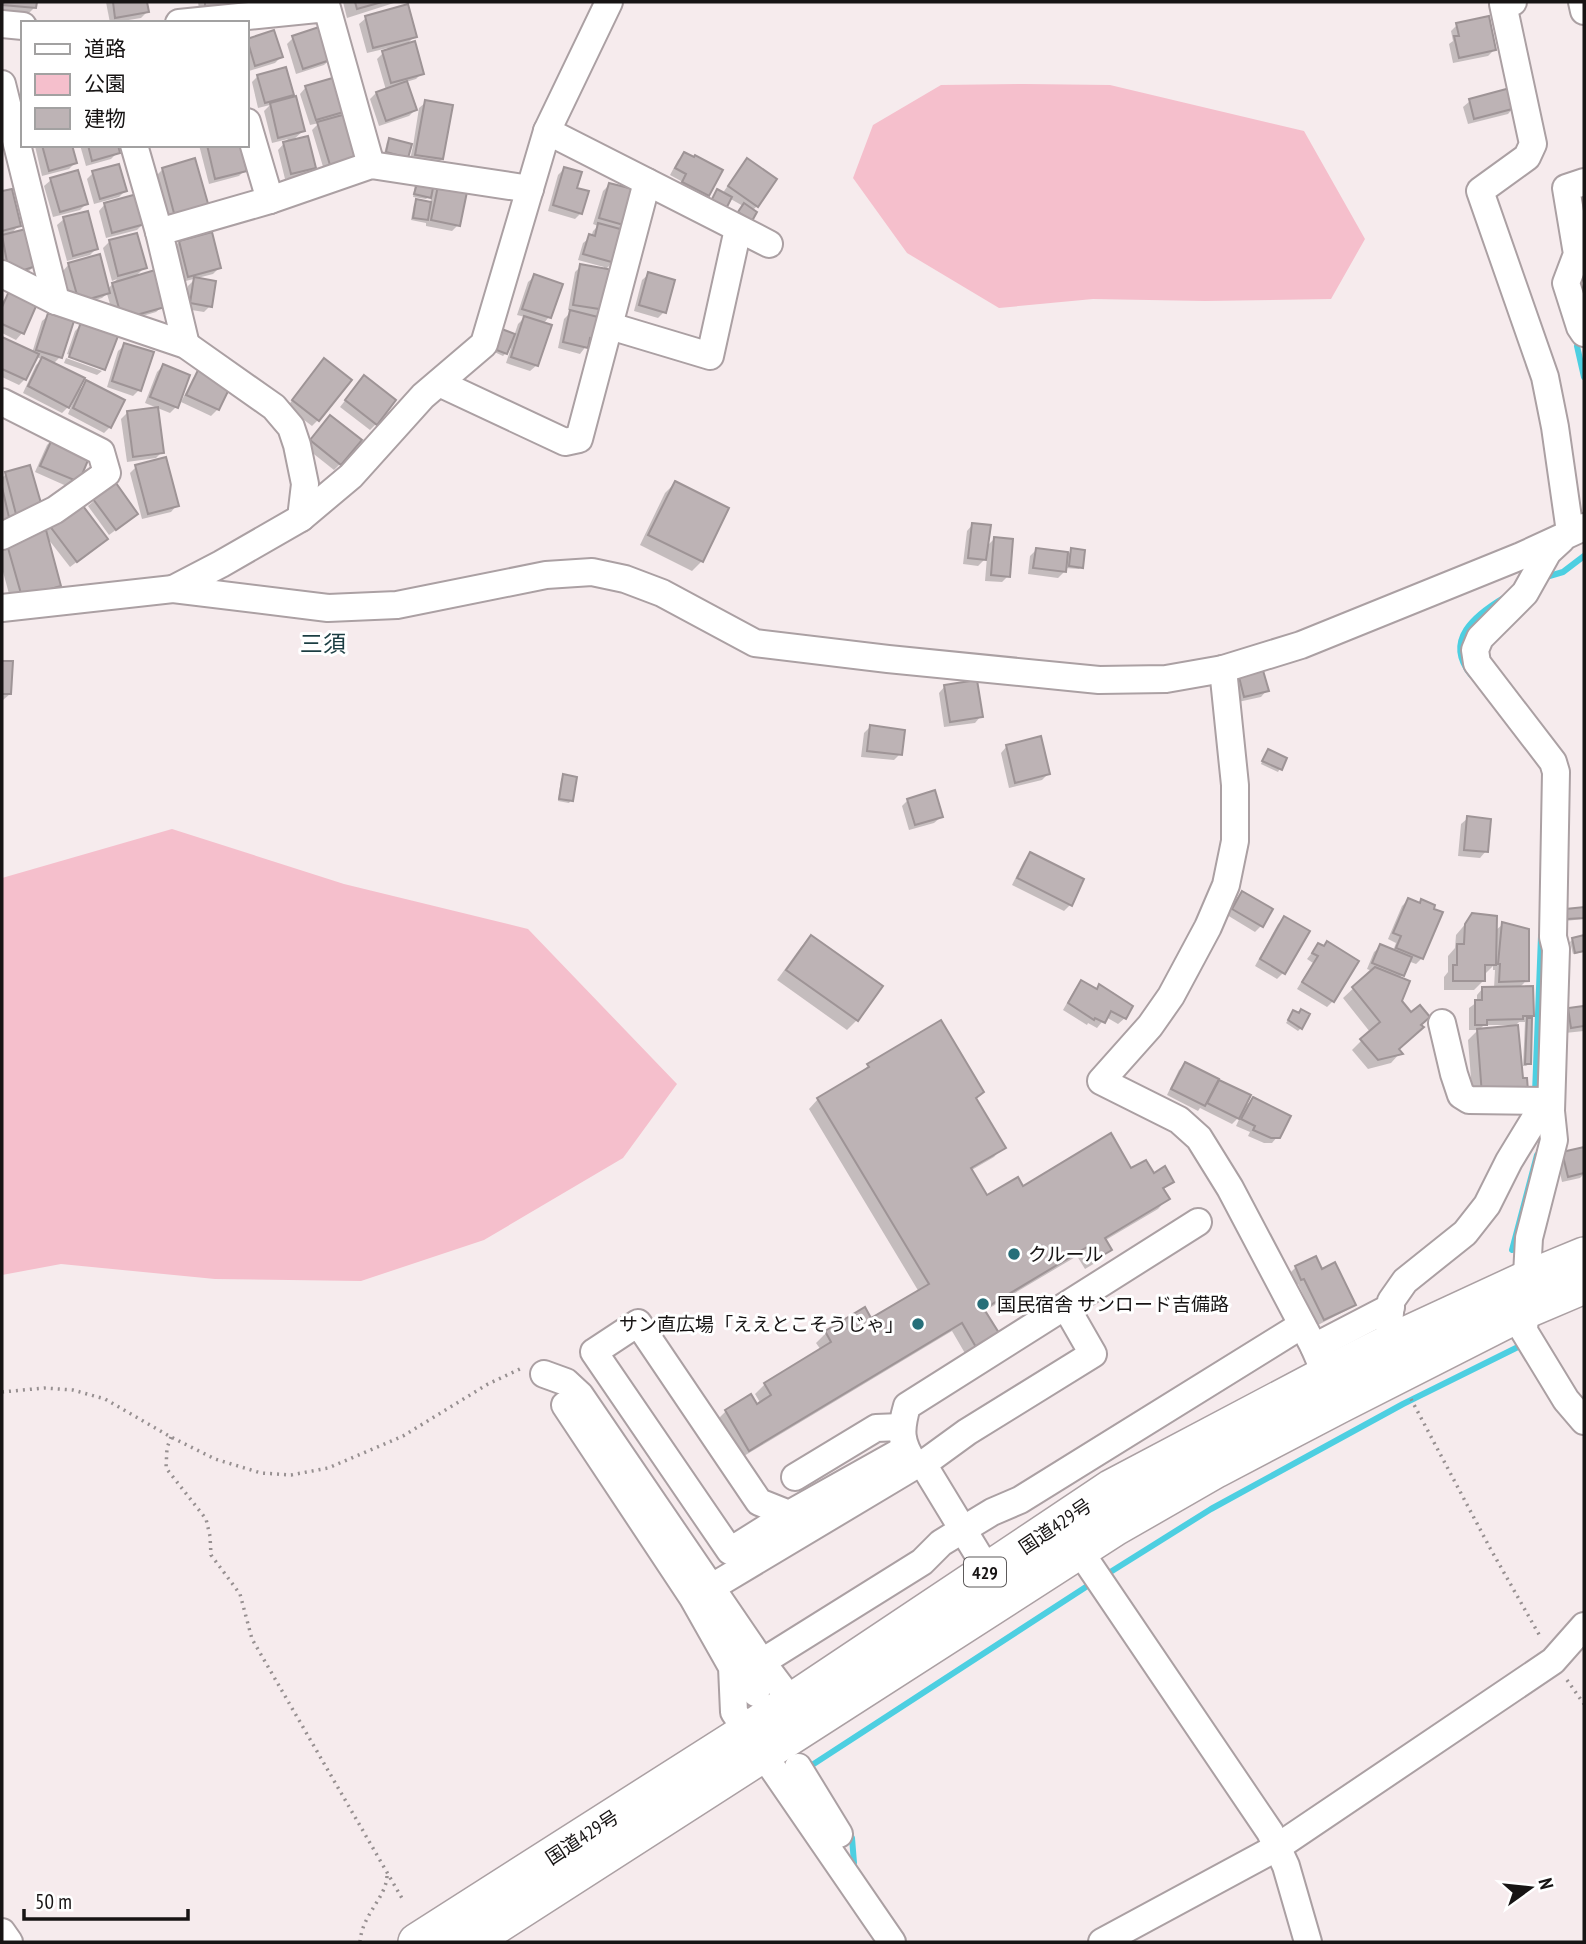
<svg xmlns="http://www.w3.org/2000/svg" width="1586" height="1944" viewBox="0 0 1586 1944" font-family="'PT Sans Narrow','Noto Sans JP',sans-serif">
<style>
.green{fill:#f5bfcc}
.shadow{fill:#0003;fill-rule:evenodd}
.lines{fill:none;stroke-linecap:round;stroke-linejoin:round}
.stream{stroke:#4dcfe1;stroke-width:6}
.building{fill:#bdb3b5;stroke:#9e9496;stroke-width:2}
.minor-casing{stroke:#aba0a3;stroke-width:30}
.highway-casing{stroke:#aba0a3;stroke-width:40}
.path{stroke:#979091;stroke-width:3.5;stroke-dasharray:2 5;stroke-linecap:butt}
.minor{stroke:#fff;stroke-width:26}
.highway{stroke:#fff;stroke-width:37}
.poi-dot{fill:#266f79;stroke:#fff;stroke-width:2.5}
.labels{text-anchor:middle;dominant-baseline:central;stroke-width:6;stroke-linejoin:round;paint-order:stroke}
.shield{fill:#fff;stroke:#5d5a5a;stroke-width:2}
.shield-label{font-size:18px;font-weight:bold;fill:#171414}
.poi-label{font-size:19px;fill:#171414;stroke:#fff;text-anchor:start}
.street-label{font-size:19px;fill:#171414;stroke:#fff}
.quarter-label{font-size:23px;fill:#1b3d42;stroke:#fff}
</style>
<rect width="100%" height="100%" fill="#f6ebed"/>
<g class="green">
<path d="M1025,84L1110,85L1304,131L1365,239L1331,299L1205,301L1093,299L999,308L907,253L853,178L873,125L941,85Z"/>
<path d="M172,829L344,884L528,929L677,1084L623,1158L484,1240L361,1281L215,1279L61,1264L2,1275V878Z"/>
</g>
<g class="shadow">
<path d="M2,2H35L34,8L28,14L2,11Z"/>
<path d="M106,2H145L147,12L141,18L110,23Z"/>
<path d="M198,2H232L233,6L200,15Z"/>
<path d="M343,2H397L347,18Z"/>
<path d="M366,18L415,36L405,46L422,73L416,79L406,82L415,110L409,116L379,126L370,99L376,93L386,90L377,59L388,48L367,53L359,24Z"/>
<path d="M1457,25L1494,50L1488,56L1453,63L1449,44L1453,41L1451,31Z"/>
<path d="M273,32L281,57L275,63L249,71L247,65V41Z"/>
<path d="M293,38L331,59L324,65L296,74L287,44Z"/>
<path d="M258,76L292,95L285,101L303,131L292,141L314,168L308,174L285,179L278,150L288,139L272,143L264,111L270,105L258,108L252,82Z"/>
<path d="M306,87L345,111L337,118L357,156L324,170L312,130L319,123L310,125L300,94Z"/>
<path d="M1470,101L1514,107L1508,114L1468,124L1463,107Z"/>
<path d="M426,102L442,159L435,165L410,160L413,146L410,145L404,160L384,154L387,142L390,140L413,146L419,108Z"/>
<path d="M36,145H70L75,163L69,169L42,176L35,146Z"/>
<path d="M80,145H116L118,152L111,159L86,166Z"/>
<path d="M199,145H238L245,170L239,176L209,184Z"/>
<path d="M684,154L720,171L708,195L701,202L677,189L681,181L670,175L678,160Z"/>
<path d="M741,167L757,206L752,211L755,213L748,222L737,215L743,206L722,194Z"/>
<path d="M163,169L207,206L169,222L156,176Z"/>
<path d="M564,169L581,213L575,219L548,211L558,175Z"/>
<path d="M93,173L125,191L119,197L94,204L87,179Z"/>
<path d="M51,180L86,204L80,210L53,217L44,186Z"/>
<path d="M439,183L458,225L452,231L426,226V223L411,220L414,204L417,201L430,203L432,194L426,199L413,197L415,184L430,192Z"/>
<path d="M609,185L632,204L613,262L605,270L604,309L595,318V339L589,345H587L580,354L558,348L564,319L572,311L568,310L575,272L581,266L603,270L604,267L578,260L583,243L591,237L593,231L598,226L593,224L603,191Z"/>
<path d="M10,191L19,225L10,235L34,266L28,272L17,275L2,269V236L4,234H2V193Z"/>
<path d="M105,204L144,223L137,230L106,238L99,211Z"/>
<path d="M64,219L96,249L90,255L67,261L57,225Z"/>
<path d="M136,235L145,267L134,278L163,306L156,312L116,324L107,294L102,298L73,307L63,271L69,264L108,289L117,279L112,281L103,248L109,242Z"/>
<path d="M179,242L219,268L213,274L182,282L173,248Z"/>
<path d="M649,274L664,312L658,318L634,311L642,280Z"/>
<path d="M535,276L549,317L543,324L537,365L530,371L506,363L511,348L503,356L490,350L499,330L514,336L518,324L525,317L517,315L528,282Z"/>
<path d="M195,279L210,306L204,312L185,309L188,286Z"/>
<path d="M9,294L35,305L22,333L16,340L2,333V302Z"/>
<path d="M49,315L60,357L53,364L76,393L87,382L110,427L104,433L68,414L73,402L62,413L23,393L36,365L42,359L35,357L25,379L19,385L2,377V339L32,353L42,321Z"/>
<path d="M82,324L115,337L103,370V367L67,354L75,331Z"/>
<path d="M125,345L139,390L133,396L107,387L118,351Z"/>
<path d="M66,358L102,371L97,375L64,363Z"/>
<path d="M163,366L176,407L170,413L145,403L157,372Z"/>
<path d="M318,367V420L312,426L287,407Z"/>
<path d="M199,372L218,409L211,416L181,402L193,378Z"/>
<path d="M358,384L376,424L370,430L340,407Z"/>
<path d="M127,413L162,452L156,458L127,462L121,419Z"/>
<path d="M324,423L340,464L334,470L305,447Z"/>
<path d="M53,439L89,454L71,488L35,472L47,445Z"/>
<path d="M136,467L177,505L171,512L142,519L130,473Z"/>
<path d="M6,474L41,510L2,532V478Z"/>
<path d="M675,483L702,561L692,571L640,545L665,493Z"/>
<path d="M95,500L129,520L109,535L88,506Z"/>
<path d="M973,524L986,547L994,539L1008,576L1002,582L985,581L987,557L978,566L963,564L967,531Z"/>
<path d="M50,526L99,545L70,567L45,535L60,585L50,595L12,605L2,568V548L45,532Z"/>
<path d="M1037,549L1069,553L1072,550L1081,567L1079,569L1065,568L1064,572L1058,578L1028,574L1030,556Z"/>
<path d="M2,662L11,663L10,694L3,700H2Z"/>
<path d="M1239,675L1267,690L1261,697L1238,702L1233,681Z"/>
<path d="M945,686L981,716L975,723L944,727L939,693Z"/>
<path d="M870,727L900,754L894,760L861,757L864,733Z"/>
<path d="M1007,746L1048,774L1042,780L1009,788L1001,753Z"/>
<path d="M1266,753L1285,759L1278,772L1261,764Z"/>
<path d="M564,776L571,800L569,803L558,801L561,779Z"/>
<path d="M908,800L941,817L934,823L909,830L902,806Z"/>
<path d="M1468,818L1486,851L1480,858L1458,856L1461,824Z"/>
<path d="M1030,854L1070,905L1064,911L1012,885L1024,861Z"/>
<path d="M1242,893L1261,926L1255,932L1227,915L1236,899Z"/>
<path d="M1408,900L1422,958L1416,964L1408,961L1399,979L1400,1001L1397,1049L1400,1053L1391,1063L1368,1069L1352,1050L1370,1032L1343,998L1372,971L1367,969L1374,952L1381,946L1393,951L1396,943L1388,939L1402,906Z"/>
<path d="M1584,909V919L1565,921L1566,911Z"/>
<path d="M1473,915L1495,931L1503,924L1527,980L1519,988L1532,1015L1528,1019L1529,1064L1526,1066H1523L1525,1022H1519L1513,1028L1473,1104L1468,1040L1478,1030H1469V1008L1477,1002V995L1483,988H1494L1495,970H1493V966L1485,974L1484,980L1474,990H1444V977L1448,972V956L1455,948L1456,935ZM1484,1025H1509V1028L1479,1030Z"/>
<path d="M1285,918L1283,973L1277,979L1255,966L1278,924Z"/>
<path d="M811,937L857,1020L847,1030L777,980L801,947Z"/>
<path d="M1584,937V952L1573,954L1570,942L1572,940Z"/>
<path d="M1318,945L1357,962L1333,1001L1327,1007L1297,989L1313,963L1307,959Z"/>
<path d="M1081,982L1095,990L1100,986L1114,993L1112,996L1125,1018L1118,1024L1106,1017L1097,1028L1088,1023L1087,1025L1063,1010L1075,989Z"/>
<path d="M1584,1008V1031L1565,1033L1563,1016L1569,1010Z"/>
<path d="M1291,1015L1301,1028L1298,1031L1286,1023Z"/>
<path d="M940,1022L975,1099L1003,1147L994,1157L970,1171L986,1198L1023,1188L1131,1171L1172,1181L1162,1191L1167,1199L1158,1209L1104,1241L1110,1250L1100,1260L1085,1269L1077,1256L983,1312L996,1333L966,1355L952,1331L739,1459L716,1421L726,1411L757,1406L761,1404L755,1394L765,1384L821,1350L816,1343L826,1333L871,1321L919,1292L809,1109L818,1099L858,1075L868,1066Z"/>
<path d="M1185,1064L1249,1096L1243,1108L1253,1099L1278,1136L1272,1143H1264L1248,1136L1250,1132L1236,1126L1241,1115L1232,1124L1200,1108L1198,1111L1167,1095L1179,1070Z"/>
<path d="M1584,1148V1174L1580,1178L1562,1182L1557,1159L1563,1153Z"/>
<path d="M1315,1258L1321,1271L1354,1304L1347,1310L1318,1325L1298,1284L1295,1285L1289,1274L1296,1267Z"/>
</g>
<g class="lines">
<g class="stream">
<path d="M1577,346L1584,377"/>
<path d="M1546,577L1563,572L1584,556"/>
<path d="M1471,675C1443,640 1475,615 1505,597"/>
<path d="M1535,1093L1541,936"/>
<path d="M1512,1250L1537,1155"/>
<path d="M1104,1576L1211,1509L1403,1404L1522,1345"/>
<path d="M809,1768V1767L1092,1583"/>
<path d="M848,1831L852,1838L854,1863L849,1868L850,1869"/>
</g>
</g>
<g class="building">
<path d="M4,2H37L36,8L3,5Z"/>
<path d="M113,2H147L149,12L115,18Z"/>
<path d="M205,2H234L235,7L205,10Z"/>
<path d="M355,2H382L357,9Z"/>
<path d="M408,4L417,37L373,48L365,16Z"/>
<path d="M1489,16L1496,50L1459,58L1454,36H1459L1456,23Z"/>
<path d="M322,26L333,59L303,69L292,36Z"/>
<path d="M274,30L283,57L255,66L247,39Z"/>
<path d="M415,41L424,74L391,83L382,51Z"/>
<path d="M286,67L294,95L265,103L257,75Z"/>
<path d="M336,77L347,111L316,120L305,86Z"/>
<path d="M407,81L417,110L386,121L376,92Z"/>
<path d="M1510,88L1516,108L1474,119L1469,99Z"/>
<path d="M296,96L305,131L278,138L270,103Z"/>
<path d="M425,100L453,105L443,159L415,155Z"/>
<path d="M346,114L359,157L330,165L317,122Z"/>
<path d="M308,136L316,168L291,174L283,142Z"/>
<path d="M389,138L412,144L408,158L386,152Z"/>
<path d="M42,145H72L77,163L49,171Z"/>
<path d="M88,145H118L120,153L92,161Z"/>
<path d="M207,145H240L247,171L215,179Z"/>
<path d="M684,152L694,157L695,155L723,170L709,196L682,182L686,174L675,168Z"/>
<path d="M195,158L209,207L175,217L162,168Z"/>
<path d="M747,158L777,179L758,207L728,186Z"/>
<path d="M119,164L127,191L100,199L92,171Z"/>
<path d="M564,167L582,172L577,188L589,191L582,214L553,205Z"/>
<path d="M78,170L88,204L60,212L50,178Z"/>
<path d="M418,180L434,183L431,198L414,194Z"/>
<path d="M439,181L468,187L460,226L431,220Z"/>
<path d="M609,183L633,189L627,226L599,218Z"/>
<path d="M12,189L21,226L2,231V191Z"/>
<path d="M717,189L732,197L724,213L709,205Z"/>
<path d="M137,194L145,224L112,233L104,203Z"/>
<path d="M416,199L431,202L428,220L413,218Z"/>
<path d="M744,203L757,212L752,221L738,212Z"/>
<path d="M88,211L98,249L73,256L63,217Z"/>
<path d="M598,223L624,230L615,263L583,254L589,234L595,236Z"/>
<path d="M26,229L36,266L24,270L7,262L2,235Z"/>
<path d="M212,232L221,268L188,277L179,241Z"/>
<path d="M137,233L147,268L118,276L109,240Z"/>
<path d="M100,254L110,293L79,302L68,263Z"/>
<path d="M580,264L613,270L606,310L573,305Z"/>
<path d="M155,270L165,307L122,319L112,283Z"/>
<path d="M648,272L675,280L666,313L639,305Z"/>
<path d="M534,274L563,284L551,318L522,309Z"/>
<path d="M194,277L216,281L212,307L190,303Z"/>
<path d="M9,291L37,304L24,334L2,324V307Z"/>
<path d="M570,310L602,318L597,340L590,338L588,348L563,342Z"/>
<path d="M48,313L74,321L62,358L36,350Z"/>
<path d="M524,316L552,325L538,366L511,357Z"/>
<path d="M81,322L118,336L105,370L69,357Z"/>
<path d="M499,328L515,334L507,354L491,348Z"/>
<path d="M2,337L39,354L26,380L2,369Z"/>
<path d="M124,343L154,352L141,391L112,381Z"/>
<path d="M42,357L85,378L69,408L28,386Z"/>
<path d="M324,358L352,380L319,421L292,400Z"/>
<path d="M163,364L190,375L178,408L150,397Z"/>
<path d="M198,370L231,385L219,410L186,395Z"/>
<path d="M364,375L396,400L377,425L345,400Z"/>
<path d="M86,380L125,400L111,428L73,408Z"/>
<path d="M158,407L164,453L133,457L127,411Z"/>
<path d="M330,415L362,440L341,465L310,440Z"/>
<path d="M53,437L91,453L79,482L40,466Z"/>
<path d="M166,457L179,506L148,514L135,465Z"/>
<path d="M30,465L43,510L17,518L5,472Z"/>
<path d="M675,481L729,508L703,562L648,535Z"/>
<path d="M116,483L138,514L116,530L93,499Z"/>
<path d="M2,487L11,526L2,529Z"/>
<path d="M80,502L108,539L77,562L49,525Z"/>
<path d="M972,523L991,525L986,560L968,558Z"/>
<path d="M46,530L61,586L22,597L6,541Z"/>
<path d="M994,537L1013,539L1010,577L991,575Z"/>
<path d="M1036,548L1068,552L1066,572L1033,568Z"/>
<path d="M1071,548L1085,550L1083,568L1069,566Z"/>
<path d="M2,661H13L11,694H2Z"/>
<path d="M1262,667L1269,691L1244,697L1238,673Z"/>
<path d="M977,680L983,717L950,722L944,685Z"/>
<path d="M870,725L905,730L902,755L867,751Z"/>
<path d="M1041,736L1050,774L1015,783L1006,745Z"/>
<path d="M1268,749L1287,758L1282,770L1262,761Z"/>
<path d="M563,774L577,777L573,801L559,799Z"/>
<path d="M935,790L943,817L915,825L907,799Z"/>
<path d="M1467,816L1491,819L1488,852L1464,850Z"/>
<path d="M1030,852L1084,879L1072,906L1017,878Z"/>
<path d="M1242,891L1273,909L1263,927L1232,909Z"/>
<path d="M1408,898L1420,903L1421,899L1435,905L1434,909L1443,912L1423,959L1396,948L1401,936L1393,933Z"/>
<path d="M1584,907V918L1567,919L1566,909Z"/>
<path d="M1472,913L1497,916L1496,965H1485V981H1453V965H1457V944H1464L1465,924Z"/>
<path d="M1284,916L1310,931L1285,974L1260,959Z"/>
<path d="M1502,922L1529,929V981L1499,982L1500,964H1498Z"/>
<path d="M811,935L883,986L858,1021L786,970Z"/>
<path d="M1584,935V951L1575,953L1572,938Z"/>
<path d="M1327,941L1359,961L1334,1002L1302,982L1318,956L1312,953L1318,943L1324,946Z"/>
<path d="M1380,944L1412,957L1404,976L1372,963Z"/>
<path d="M1375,967L1410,981L1402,1001L1411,1012L1420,1005L1430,1017L1421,1025L1424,1027L1399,1049L1403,1054L1378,1060L1360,1039L1380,1022L1352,987Z"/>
<path d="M1081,980L1097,989L1099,984L1133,1006L1126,1019L1111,1011L1105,1023L1095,1018L1094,1020L1068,1003Z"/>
<path d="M1533,986L1534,1016H1523V1019L1487,1020V1025H1475V1000H1482V987Z"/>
<path d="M1584,1006V1026L1571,1028L1568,1008Z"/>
<path d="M1301,1009L1310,1014L1302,1029L1288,1020L1293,1010L1299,1013Z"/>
<path d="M1527,1018H1532L1531,1064H1525Z"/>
<path d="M941,1020L984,1092L976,1098L1006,1148L971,1168L987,1195L1018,1177L1023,1186L1111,1133L1131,1168L1146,1160L1154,1173L1165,1166L1174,1182L1163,1188L1170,1199L1105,1238L1112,1250L1095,1260L1087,1247L984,1309L999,1333L976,1347L962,1323L749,1451L725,1410L751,1394L757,1404L771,1395L764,1383L831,1342L825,1331L865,1307L871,1318L929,1284L817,1098L869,1067L867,1064Z"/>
<path d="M1518,1025L1523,1078H1527L1528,1091L1482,1095L1477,1029Z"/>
<path d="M1185,1062L1219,1079L1205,1106L1171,1089Z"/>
<path d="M1219,1080L1251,1095L1239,1119L1207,1103Z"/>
<path d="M1253,1097L1291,1116L1280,1138H1271L1253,1130L1255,1126L1241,1119Z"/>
<path d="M1584,1147V1173L1568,1177L1562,1152Z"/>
<path d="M1316,1256L1322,1269L1335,1262L1356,1305L1324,1320L1304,1279L1301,1280L1295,1266Z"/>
</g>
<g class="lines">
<defs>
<g id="minor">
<path d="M1513,2L1503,4L1533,144L1527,157L1480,191L1545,377L1555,427L1570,532"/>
<path d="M1582,2L1584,11"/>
<path d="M179,23L327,8L371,165"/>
<path d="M2,24L23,26"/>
<path d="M2,84L56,301"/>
<path d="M247,122L270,200"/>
<path d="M547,131L769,244"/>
<path d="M134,145L159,232"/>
<path d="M1584,182L1566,188L1577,254L1566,283L1580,327L1584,333"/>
<path d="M2,274L56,301L186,345L274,407L291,427L297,445L305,484L301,518L221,564L173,589"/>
<path d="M610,326L710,356L738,229"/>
<path d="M186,345L159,232L270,200L371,165L530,189"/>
<path d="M439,383L565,442L579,439L647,182"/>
<path d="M2,402L101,452L107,473L55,510L2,536"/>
<path d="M301,518L351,476L423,396L484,344L547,131L609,2"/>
<path d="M1561,540L1548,552L1525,593L1480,638L1475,650L1477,663L1553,762L1556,772L1553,937L1556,949L1551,1111L1554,1140L1529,1238L1524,1331L1566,1400L1584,1421"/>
<path d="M2,608L173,589L328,608L397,605L546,575L592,572L625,579L662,593L755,643L888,659L1099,680L1166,679L1223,669L1301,645L1521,556L1584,527"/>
<path d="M1223,669L1235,785V841L1226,885L1208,927L1171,996L1150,1026L1101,1081L1179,1120L1199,1138L1230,1188L1314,1347L1333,1391"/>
<path d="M1442,1023L1454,1074L1461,1095L1469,1100L1551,1101"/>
<path d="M1314,1347L1391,1307"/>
<path d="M1395,1357L1389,1324L1391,1301L1405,1281L1465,1233L1487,1205L1509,1161L1534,1120L1551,1111"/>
<path d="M544,1374L566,1382L580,1395L762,1662L922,1562L941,1543L992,1512L1020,1500L1302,1325"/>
<path d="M565,1405L693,1598L732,1667L734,1712L892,1942"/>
<path d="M914,1463C900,1442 900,1430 907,1406L1198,1222"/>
<path d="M923,1464L996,1584"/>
<path d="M795,1477L876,1428L901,1427"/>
<path d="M789,1514L730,1551L594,1352L638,1323L759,1502L789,1514L905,1449"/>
<path d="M1079,1550L1270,1832L1286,1866L1308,1942"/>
<path d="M697,1596L916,1465L923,1464L967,1432L1093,1354L1066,1307"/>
<path d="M734,1645L749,1669L756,1693"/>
<path d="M762,1662L792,1702"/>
<path d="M798,1767L839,1834"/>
<path d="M2,1932L9,1942"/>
<path d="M1102,1942L1276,1848L1553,1661L1584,1626"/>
</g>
<g id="highway">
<path d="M417,1942L748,1731L1112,1488L1326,1375L1392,1342L1526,1280L1584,1256"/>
<path d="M470,1942L1115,1527L1216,1469L1340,1404L1525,1310L1584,1285"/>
</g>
</defs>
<use href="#minor" class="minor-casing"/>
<use href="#highway" class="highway-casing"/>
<g class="path">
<path d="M2,1392L44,1388L73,1390L105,1399L171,1437L215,1459L261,1473L291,1475L328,1468L403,1436L488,1384L522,1368"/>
<path d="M1411,1399L1490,1548L1541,1638"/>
<path d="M171,1437L167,1448L166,1468L206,1519L210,1536L211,1555L240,1594L252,1639L403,1900"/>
<path d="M1567,1680L1584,1704"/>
<path d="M360,1942C362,1914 387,1897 387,1875"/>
</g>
<use href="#minor" class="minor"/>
<use href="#highway" class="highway"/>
</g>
<g class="poi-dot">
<circle cx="1014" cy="1254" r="7"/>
<circle cx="983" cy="1304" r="7"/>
<circle cx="918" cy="1324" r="7"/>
</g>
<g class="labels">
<rect class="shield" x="964" y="1557.5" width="42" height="29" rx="5"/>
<g class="shield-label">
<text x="985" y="1572">429</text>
</g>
<g class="poi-label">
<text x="1028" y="1254">クルール</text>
<text x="997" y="1304">国民宿舎 サンロード吉備路</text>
<text x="904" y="1324" text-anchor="end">サン直広場「ええとこそうじゃ」</text>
</g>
<g class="street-label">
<text transform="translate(1055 1526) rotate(-34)">国道429号</text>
<text transform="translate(582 1837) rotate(-33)">国道429号</text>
</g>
<g class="quarter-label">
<text x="323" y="643">三須</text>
</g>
</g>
<rect width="1586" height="1944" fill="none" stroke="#171414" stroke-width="7"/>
<rect x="21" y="21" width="228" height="126" fill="#ffffff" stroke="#a2a1a1" stroke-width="2"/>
<rect x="35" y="44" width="35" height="10" fill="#ffffff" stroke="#a2a1a1" stroke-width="2"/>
<text x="84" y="56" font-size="21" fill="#171414">道路</text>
<rect x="35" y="74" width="35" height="21" fill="#f5bfcc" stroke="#a2a1a1" stroke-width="2"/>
<text x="84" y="91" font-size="21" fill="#171414">公園</text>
<rect x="35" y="108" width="35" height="21" fill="#bdb3b5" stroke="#a2a1a1" stroke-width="2"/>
<text x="84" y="126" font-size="21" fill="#171414">建物</text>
<g transform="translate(1530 1888) rotate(75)" stroke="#ffffff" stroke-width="5" paint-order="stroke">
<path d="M0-5L12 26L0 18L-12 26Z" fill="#171414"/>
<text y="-10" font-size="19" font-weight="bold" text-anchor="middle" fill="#171414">N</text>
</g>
<path d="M24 1909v10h164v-10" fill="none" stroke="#171414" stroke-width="3.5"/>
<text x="35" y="1909" font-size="21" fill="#171414" stroke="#ffffff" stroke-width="5" paint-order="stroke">50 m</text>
</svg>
